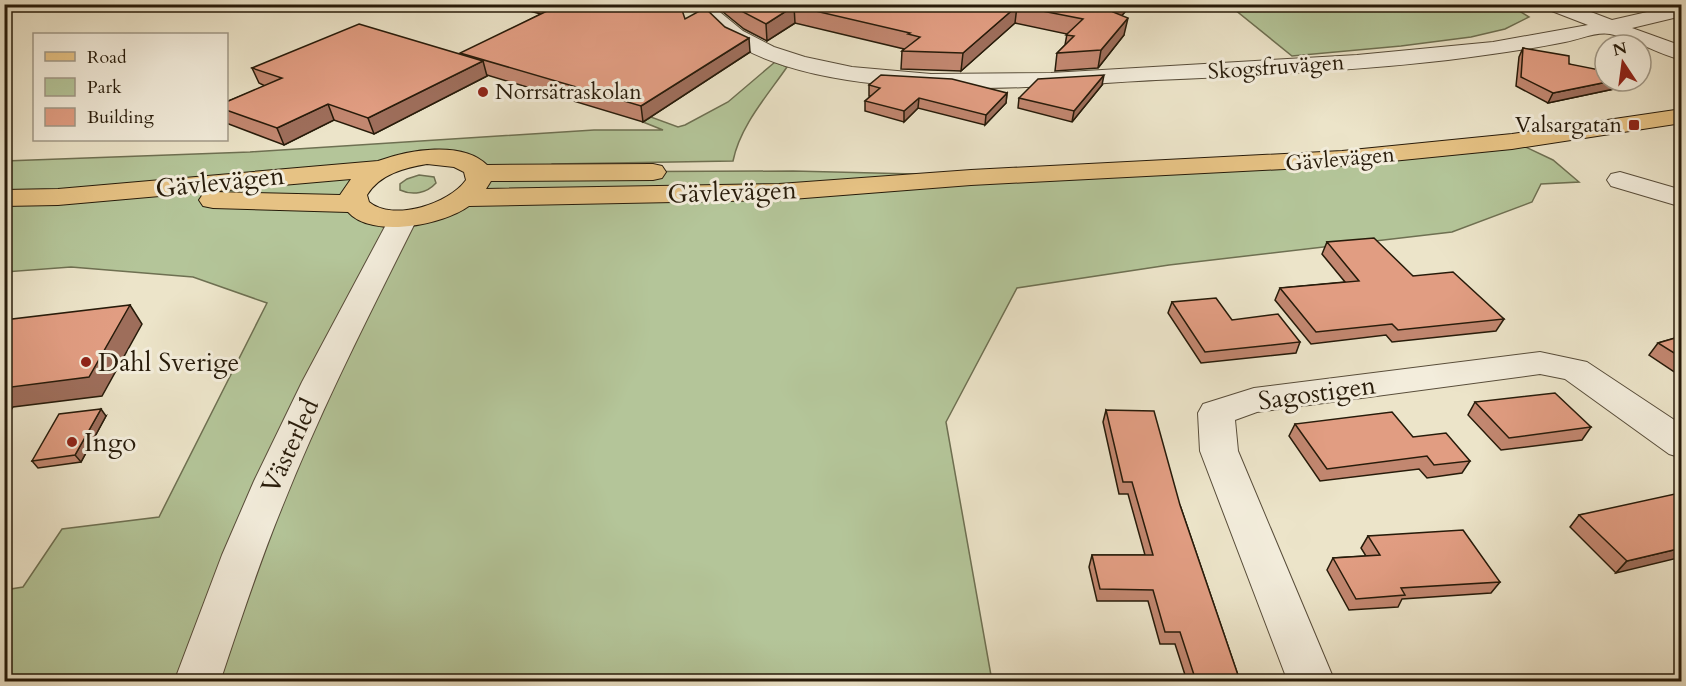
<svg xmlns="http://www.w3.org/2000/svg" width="1686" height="686" viewBox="0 0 1686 686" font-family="Cardo,serif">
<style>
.green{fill:#b4c599;stroke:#6e7052;stroke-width:1.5;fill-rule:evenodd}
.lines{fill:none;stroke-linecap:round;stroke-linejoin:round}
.minor-casing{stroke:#584d3a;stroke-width:2}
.major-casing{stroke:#271b0a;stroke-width:2}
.minor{fill:#f3eddc;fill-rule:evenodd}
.major{fill:#e6c284;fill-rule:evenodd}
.wall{fill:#c28770;stroke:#271b0a;stroke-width:1.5}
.shaded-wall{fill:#9e6e5b;stroke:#271b0a;stroke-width:1.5}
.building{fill:#e19d82;stroke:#271b0a;stroke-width:1.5}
.poi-dot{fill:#8f2418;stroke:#f3eddc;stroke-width:2}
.labels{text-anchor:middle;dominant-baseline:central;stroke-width:6;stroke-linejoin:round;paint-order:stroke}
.far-street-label{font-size:22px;fill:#271b0a;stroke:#f3eddc}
.far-poi-label{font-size:22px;fill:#271b0a;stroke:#f3eddc;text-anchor:start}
.street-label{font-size:26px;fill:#271b0a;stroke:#f3eddc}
.poi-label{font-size:26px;fill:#271b0a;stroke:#f3eddc;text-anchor:start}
</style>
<rect width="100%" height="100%" fill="#ece4c9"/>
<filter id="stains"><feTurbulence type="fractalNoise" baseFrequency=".00333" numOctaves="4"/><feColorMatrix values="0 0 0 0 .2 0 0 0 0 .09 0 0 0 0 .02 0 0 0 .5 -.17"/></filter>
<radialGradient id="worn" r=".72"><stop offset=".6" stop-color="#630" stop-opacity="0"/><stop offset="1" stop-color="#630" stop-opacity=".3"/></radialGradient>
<g class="green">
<path d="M1508,4L1529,17L1505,29L1471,37L1401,46L1292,56L1229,5Z"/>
<path d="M775,62L787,67C767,96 740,126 733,161L552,164L548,172L793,171L997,176L1515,142L1553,160L1579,182L1541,184L1532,202L1452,232L1169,265L1017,288L946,422L992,681H5V590L23,587L62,529L159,517L267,303L193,277L71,267L5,272V161L250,152L594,130H663L643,122L651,117L678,127L685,125L728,102ZM427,156L479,173L453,206L371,216L358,186Z"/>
<path d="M419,175L434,177L436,183C427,193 413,196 400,190V184L407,179Z"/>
</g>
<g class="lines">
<defs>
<g id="minor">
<path d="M690,4H710L743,31L774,47L805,57L852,67L931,74L1051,73L1357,55L1493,42L1588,25L1544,8L1542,4H1570L1612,20L1682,4V16L1632,28L1682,46V60C1657,54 1633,38 1610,34C1597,31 1577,40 1565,42C1526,50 1487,55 1448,60C1351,71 1253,76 1156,80C1034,86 770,116 690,4Z"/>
<path d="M1620,172L1682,190V207L1611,186L1607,180L1611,174Z"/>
<path d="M403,211L413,213L417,219C370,313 322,407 283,505C259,563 240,622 220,682H174L222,555L254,481L302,382L389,219L393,213Z"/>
<path d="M1540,352L1587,362L1682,425V458L1669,454L1565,379L1540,374L1257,412L1235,420L1238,451L1335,682H1288L1200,451L1198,413L1203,404L1254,388Z"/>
</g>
<path id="major" d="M1682,109V123L1512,149L1342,166L971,185L779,200L469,206C443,225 372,239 348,212L213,208L203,206L199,200L203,194L213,192L340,195L351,179L58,205L4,206V190L58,189L378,161C408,150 462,140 487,165L653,164L662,166L666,172L662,178L653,180L491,181L486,189L779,184L971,170L1342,151L1512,134ZM427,164L454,167L464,172L466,180C449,204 393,222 369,202L367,195C380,174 404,168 427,164Z"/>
</defs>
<use href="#minor" class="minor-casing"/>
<use href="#major" class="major-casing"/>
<use href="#minor" class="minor"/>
<use href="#major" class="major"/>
</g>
<g class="wall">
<path d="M502,4H572L560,10L685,19L750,52L643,122L487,75V76L374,134L334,120L284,145L226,123V102L265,86L259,83L252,68L461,54L541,14Z"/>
<path d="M723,4H1132L1122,15L1124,35L1098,68L1055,71L1057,53L1065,45L1067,34L1015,23L961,71L901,69L902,51L904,49L795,23L767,41L744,29L723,12Z"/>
<path d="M1523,48L1569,64L1628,86L1548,103L1516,86L1519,57Z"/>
<path d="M869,85L1007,93L1006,103L985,125L918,108L904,122L865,111V101L871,96H869Z"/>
<path d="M1102,85L1072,122L1018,108L1019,98Z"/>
<path d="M1327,242L1413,276L1504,319L1496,331L1392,342L1386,335L1311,344L1275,300L1280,288L1345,282L1322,254Z"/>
<path d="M1172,302L1232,320L1300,342L1296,353L1201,363L1168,313Z"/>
<path d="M1682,336V377L1649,355L1658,343Z"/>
<path d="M1475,402L1591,427L1582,440L1501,450L1468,415Z"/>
<path d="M1106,410L1180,505L1240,681H1187L1175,644H1160L1148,601H1097L1089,567L1092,555H1145L1128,494H1119L1103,422Z"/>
<path d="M106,416L81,462L38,468L32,461Z"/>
<path d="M1295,424L1413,437L1470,461L1462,473L1427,478L1419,469L1320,481L1289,436Z"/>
<path d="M1682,500L1616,573L1570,527L1579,515Z"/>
<path d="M1368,536L1500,582L1491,593L1402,599L1398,607L1349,610L1327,570L1333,558L1366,556L1361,548Z"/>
</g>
<g class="shaded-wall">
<path d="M546,4H572L548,16Z"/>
<path d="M1120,4H1132L1110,29L1113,12Z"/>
<path d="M794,6L795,23L767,41L766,24Z"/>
<path d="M1017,6L1015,23L961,71L963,53Z"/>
<path d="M1128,18L1124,35L1098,68L1101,50Z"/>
<path d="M749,38L750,52L643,122L641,106Z"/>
<path d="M483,61L487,76L374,134L368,118Z"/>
<path d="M1104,75L1102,85L1072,122L1074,111Z"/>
<path d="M1612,81H1631L1628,86L1548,103L1553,93Z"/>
<path d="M1007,93L1006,103L985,125L986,115Z"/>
<path d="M919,98L918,108L904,122V111Z"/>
<path d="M328,104L334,120L284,145L277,128Z"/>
<path d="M130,305L142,324L102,396L13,407L4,420V388Z"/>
<path d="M101,409L106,416L81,462L75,455Z"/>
<path d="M1682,548V557L1616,573L1627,561Z"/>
</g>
<g class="building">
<path d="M619,4H680L685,19L705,8L725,27L749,38L641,106L460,53L547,11Z"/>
<path d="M734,4H1120L1113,12L1128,18L1101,50L1057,53L1074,36L1066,35L1083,19L1017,6L963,53L902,51L920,37L908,34L910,33L794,6L766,24L743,12Z"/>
<path d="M359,24L483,61L368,118L328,104L277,128L226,110V102L282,78L252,68Z"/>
<path d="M1523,48L1569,56V64L1605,71V81H1612L1553,93L1521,77Z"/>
<path d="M881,75L952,79L1007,93L986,115L919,98L904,111L865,101L880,88L869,85Z"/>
<path d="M1104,75L1074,111L1019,98L1038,79Z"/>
<path d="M1374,238L1413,276L1453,272L1504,319L1398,330L1392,324L1316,332L1280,288L1359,281L1327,242Z"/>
<path d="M1216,298L1232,320L1278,314L1300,342L1205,352L1172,302Z"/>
<path d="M130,305L89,377L4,388V320Z"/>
<path d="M1682,336V358L1658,343Z"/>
<path d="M1555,393L1591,427L1509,438L1475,402Z"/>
<path d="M101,409L75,455L32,461L59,414Z"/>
<path d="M1106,410L1154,411L1180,505L1240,681H1196L1180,632H1165L1153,590L1100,589L1092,555H1153L1132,482H1123Z"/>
<path d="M1392,412L1413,437L1446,433L1470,461L1434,465L1427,456L1327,469L1295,424Z"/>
<path d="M1675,494L1682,500V548L1627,561L1579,515Z"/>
<path d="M1463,530L1500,582L1401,588L1405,595L1356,599L1333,558L1380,555L1368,536Z"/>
</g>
<g class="poi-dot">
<circle cx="483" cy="92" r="6"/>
<rect x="1628" y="119" width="12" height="12" rx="3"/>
<circle cx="86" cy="362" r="6"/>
<circle cx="72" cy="442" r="6"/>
</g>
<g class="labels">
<g class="far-street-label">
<text transform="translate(1276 67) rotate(-4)">Skogsfruvägen</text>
<text transform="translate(1340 159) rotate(-5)">Gävlevägen</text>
</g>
<g class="far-poi-label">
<text x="495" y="92">Norrsätraskolan</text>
<text x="1622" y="125" text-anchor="end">Valsargatan</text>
</g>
<g class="street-label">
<text transform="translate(220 182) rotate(-6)">Gävlevägen</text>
<text transform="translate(732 192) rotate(-2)">Gävlevägen</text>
<text transform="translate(1317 393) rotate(-8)">Sagostigen</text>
<text transform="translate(290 446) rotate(-65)">Västerled</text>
</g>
<g class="poi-label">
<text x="98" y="362">Dahl Sverige</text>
<text x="84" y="442">Ingo</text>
</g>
</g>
<rect width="1686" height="686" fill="none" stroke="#ece4c9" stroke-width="24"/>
<rect x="6" y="6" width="1674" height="674" fill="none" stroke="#271b0a" stroke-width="3"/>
<rect x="12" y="12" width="1662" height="662" fill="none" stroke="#271b0a" stroke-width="1.5"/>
<rect x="33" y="33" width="195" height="108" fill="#f3eddc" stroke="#a19988" stroke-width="1.5"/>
<rect x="45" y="52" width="30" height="9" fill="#e6c284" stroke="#a19988" stroke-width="1.5"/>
<text x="87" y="63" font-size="18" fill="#271b0a">Road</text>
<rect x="45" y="78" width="30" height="18" fill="#b4c599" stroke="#a19988" stroke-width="1.5"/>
<text x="87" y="93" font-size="18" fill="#271b0a">Park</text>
<rect x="45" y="108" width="30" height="18" fill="#e19d82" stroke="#a19988" stroke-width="1.5"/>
<text x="87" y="123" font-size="18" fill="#271b0a">Building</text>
<g transform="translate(1623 63) rotate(347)"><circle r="28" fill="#f3eddc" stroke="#a19988" stroke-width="1.5"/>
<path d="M0-4.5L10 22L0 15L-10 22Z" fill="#8f2418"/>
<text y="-9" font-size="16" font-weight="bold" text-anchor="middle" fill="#271b0a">N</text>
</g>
<rect width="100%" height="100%" filter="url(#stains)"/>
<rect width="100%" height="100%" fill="url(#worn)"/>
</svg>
